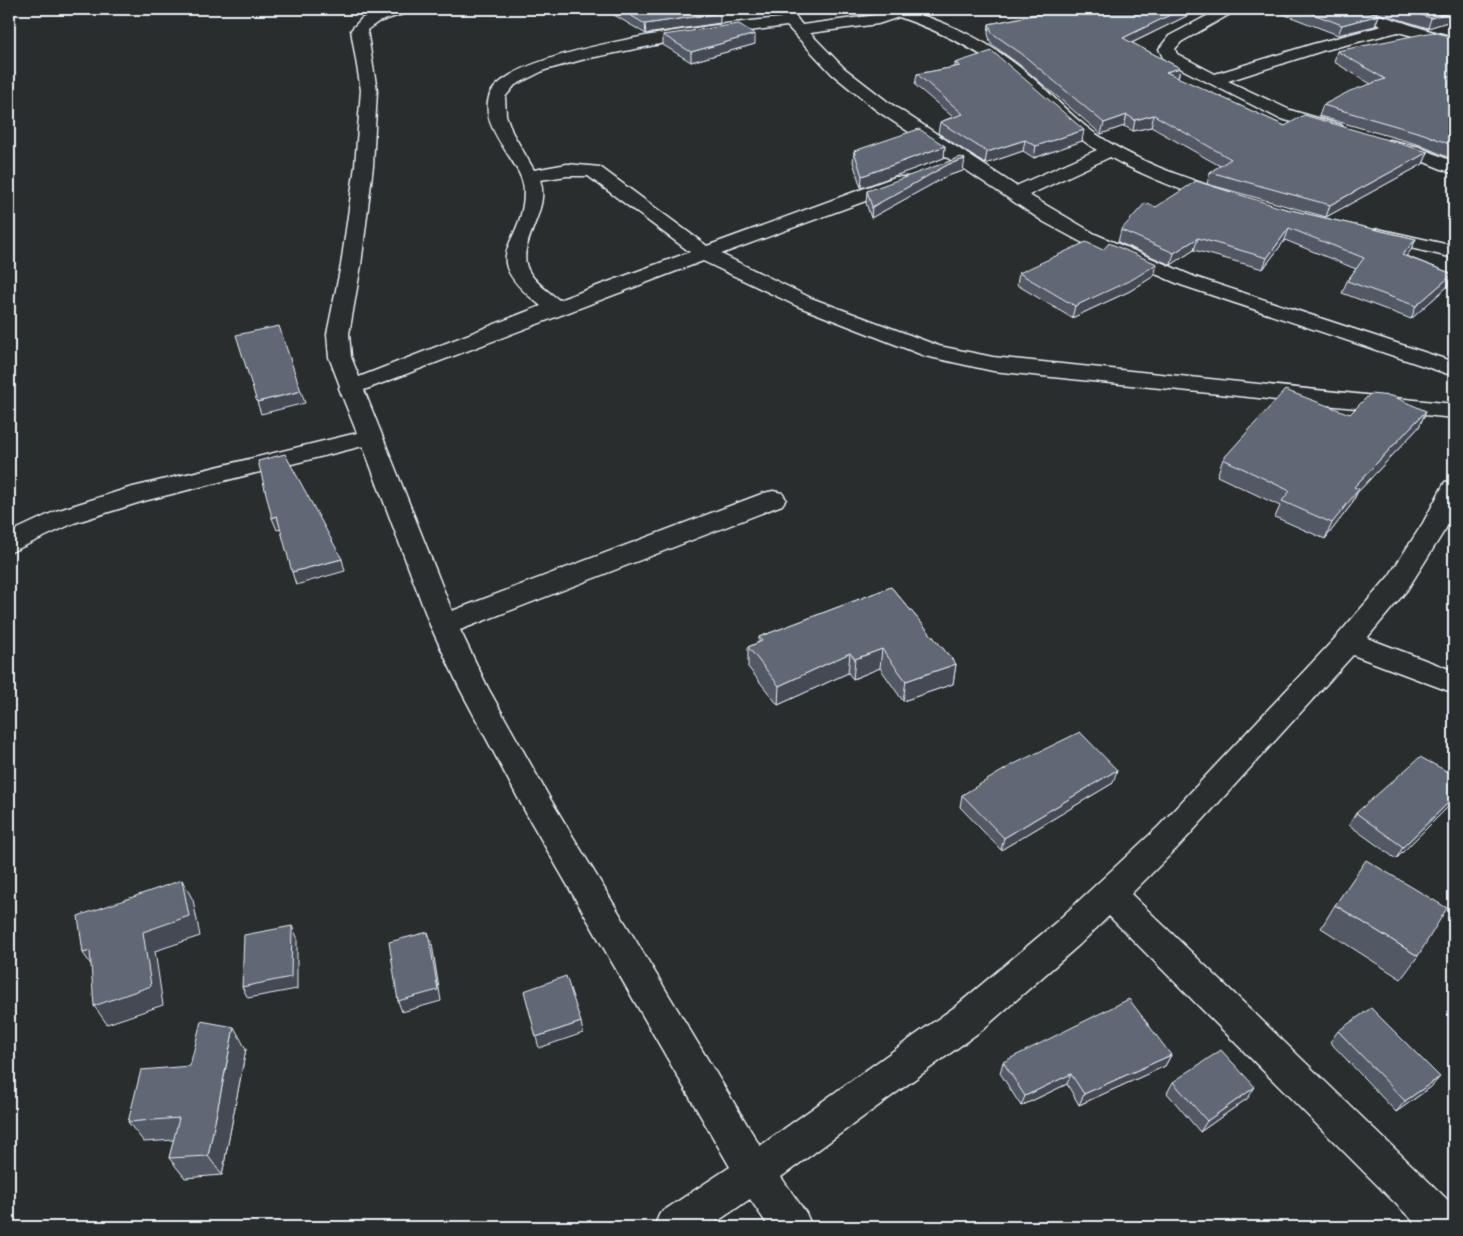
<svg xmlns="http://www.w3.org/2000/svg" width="1463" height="1236" viewBox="0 0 1463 1236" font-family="'Shantell Sans',sans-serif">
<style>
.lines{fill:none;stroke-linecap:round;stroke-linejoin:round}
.minor-casing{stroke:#e8f1f8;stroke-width:3}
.minor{fill:#2a2d2e;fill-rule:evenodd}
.wall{fill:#535965;stroke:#e8f1f8}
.shaded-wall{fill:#444953;stroke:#e8f1f8}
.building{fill:#616876;stroke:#e8f1f8}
</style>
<rect width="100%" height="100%" fill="#2a2d2e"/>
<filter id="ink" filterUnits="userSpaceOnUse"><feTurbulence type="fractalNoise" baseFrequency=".02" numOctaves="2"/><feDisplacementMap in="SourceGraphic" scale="10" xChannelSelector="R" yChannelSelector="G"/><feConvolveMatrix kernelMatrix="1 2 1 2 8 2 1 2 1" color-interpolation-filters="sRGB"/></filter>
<g filter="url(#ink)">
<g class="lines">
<defs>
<g id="minor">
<path d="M387,9H412L409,12L378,22L367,30L377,90L373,166L361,265L349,334L351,357L359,377L541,306C473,252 524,250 524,191C524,163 479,131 489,97C504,47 730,23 781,18L775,9H790L802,25L876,15L896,9H918L915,13C957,26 994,45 1028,74C1050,92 1069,115 1093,132C1134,161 1183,177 1231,193L1233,197L1231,201C1211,206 1130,169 1110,157L1029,195L1095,234L1195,277L1454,362V376L1181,285L1081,242L1044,222L876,110L832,74L787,26L680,40L585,59L545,70L515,85L505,97L506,115L512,132L534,170L567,164L600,167L707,246L895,177H909L911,181L909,185L721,254L811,298L939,346L993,357L1454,404V418L993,371L925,356L797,306L703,261L364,390L452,611L764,493L773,491L782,493L786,499L782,505L460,630L488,688L549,797L760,1146L956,1006L1055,923L1158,827L1338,635L1389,576L1423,523L1445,482L1454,480V512L1448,525L1407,590L1367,638L1454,671V693L1353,655L1180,845L1131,894L1454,1206V1227H1419L1109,916L1079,945L982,1030L781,1177L806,1213L812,1227H769L750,1199L709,1227H654L660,1213L730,1167L527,815L460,689L430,625L363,446L144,501L74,523L9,553V533L56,511L129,488L357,433L339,388L340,386L329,357L327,334L341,265L355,166L361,90L351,30L362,18ZM899,17C942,32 981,51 1016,80C1043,104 1066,131 1097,150L1016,186L888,102L844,68L810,33L878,24ZM567,176H588L690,252L559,300C549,292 537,284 530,273C512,247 552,212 540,180Z"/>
<path d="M1220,9H1239L1181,42L1175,49L1177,54L1215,74L1313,44L1382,26L1340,12L1338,9C1377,9 1415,29 1454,37V47L1398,32L1325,50L1228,81L1290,110L1341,125L1344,129L1341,133L1335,134L1278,118L1164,60L1159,49L1169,36Z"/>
<path d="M1390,140L1419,147L1454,162V174L1407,155L1384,149L1381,145L1384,141Z"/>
<path d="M1378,229L1454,246V258L1371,239L1368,235L1371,231Z"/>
</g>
</defs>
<use href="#minor" class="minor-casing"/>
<use href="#minor" class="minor"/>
</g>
<g class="wall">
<path d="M604,9H714L720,23L646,34Z"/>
<path d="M1063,9H1201L1132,43L1180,68L1178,78L1285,126L1428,152L1423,164L1326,217L1207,184L1210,172L1220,166L1151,127L1133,131L1124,126L1101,134L1020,65L991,44L988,34L989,24Z"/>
<path d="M1270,9H1454V20L1428,28L1368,10H1362L1379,15L1375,26L1338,35Z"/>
<path d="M663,35L755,44L691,62L663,45Z"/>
<path d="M1454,37V160L1420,145L1319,116L1323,105L1371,84L1334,62L1337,51Z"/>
<path d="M955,63L1082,141L1034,158L1023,151L985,164L938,133L940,122L953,117L915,85L917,74L955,67Z"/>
<path d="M945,146L944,158L861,188L853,162L854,151Z"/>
<path d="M963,171L947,176L871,218L866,203L867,191Z"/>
<path d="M1156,207L1282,208L1416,239L1411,250L1406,256L1453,274L1448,286L1411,319L1342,293L1347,281L1356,269L1285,240L1263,269L1194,250L1171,265L1118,242L1121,230Z"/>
<path d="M1103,250L1157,264L1154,276L1130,291L1072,318L1017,285L1019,273Z"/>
<path d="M1426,411L1419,427L1357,493L1351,505L1325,539L1275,517L1280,506L1217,476L1223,459L1350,414Z"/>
<path d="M891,587L956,664L953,684L903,701L880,668L853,679L848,673L778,705L748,667V647L759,642V637Z"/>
<path d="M1454,775L1396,859L1349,825L1356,813Z"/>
<path d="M1113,783L1001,850L960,807L962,795Z"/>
<path d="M1335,905L1418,956L1401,979L1321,928Z"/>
<path d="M1338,1031L1431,1087L1396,1112L1330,1042Z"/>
<path d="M246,1049L222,1175L185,1178L169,1158L174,1140L144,1142L128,1122L190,1066Z"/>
<path d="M1171,1055L1165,1066L1079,1105L1067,1084L1021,1106L1000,1073L1003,1062Z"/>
<path d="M1173,1082L1248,1098L1200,1132L1167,1093Z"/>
</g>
<g class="shaded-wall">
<path d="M1182,9H1201L1121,48L1123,38Z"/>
<path d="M1454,11V20L1428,28L1431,18Z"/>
<path d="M720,13V23L646,34L645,24Z"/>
<path d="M1379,15L1375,26L1338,35L1342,25Z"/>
<path d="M755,34V44L691,62V52Z"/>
<path d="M1180,68L1178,79L1166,72Z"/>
<path d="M1127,115L1124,126L1101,134L1104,123Z"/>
<path d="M1154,115L1151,127L1133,131L1135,120Z"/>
<path d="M1084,130L1082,141L1034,158L1036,146Z"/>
<path d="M1025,140L1023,151L985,164L987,152Z"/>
<path d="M945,146L944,158L861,188L862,176Z"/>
<path d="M1428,152L1423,164L1326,217L1330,205Z"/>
<path d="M965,159L963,171L947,176L871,218L872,207L949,164Z"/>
<path d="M1289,228L1285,240L1263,269L1267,258Z"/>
<path d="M1198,238L1194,250L1171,265L1174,253Z"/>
<path d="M1416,239L1411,250L1398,267L1402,255Z"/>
<path d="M1157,264L1154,276L1130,291L1072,318L1075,306Z"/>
<path d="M1453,274L1448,286L1411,319L1416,306Z"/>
<path d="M301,391L305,403L261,414L257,402Z"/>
<path d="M1426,411L1419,427L1357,493L1351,505L1325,539L1332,523L1354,487Z"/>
<path d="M277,516L281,529L277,530L272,518Z"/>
<path d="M342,559L345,571L296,585L292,572Z"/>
<path d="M882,649L880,668L853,679L855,659Z"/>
<path d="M850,653L848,673L778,705L779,686Z"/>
<path d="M956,664L953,684L903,701L906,681Z"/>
<path d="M1117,770L1113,783L1001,850L1004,838Z"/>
<path d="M1454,797V801L1396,859L1403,847Z"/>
<path d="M182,880L193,900L200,936L155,951L163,1005L107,1024L94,1006L143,932Z"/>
<path d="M292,926L297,937V989L248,998L242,987Z"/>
<path d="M428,932L432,944L441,1001L402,1012L398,1001Z"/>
<path d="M90,951L96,972L83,953Z"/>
<path d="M581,1022L583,1033L539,1048L536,1037Z"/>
<path d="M234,1027L246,1049L222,1175L208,1156Z"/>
<path d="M1171,1055L1165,1066L1079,1105L1084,1094Z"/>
<path d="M1071,1074L1067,1084L1021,1106L1025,1096Z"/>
<path d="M1440,1077L1431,1087L1396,1112L1405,1101Z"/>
<path d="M1255,1087L1248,1098L1200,1132L1207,1121Z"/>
</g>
<g class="building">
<path d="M620,9H714L720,13L645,24Z"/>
<path d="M1063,9H1182L1123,38L1180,68L1166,72L1285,126L1304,115L1428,152L1330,205L1210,172L1231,159L1154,115L1135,120L1127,115L1104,123L1022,54L992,33L989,24Z"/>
<path d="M1300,9H1359L1379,15L1342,25Z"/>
<path d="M1401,9H1454V11L1431,18Z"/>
<path d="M739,24L755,34L691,52L663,35Z"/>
<path d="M1433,32L1454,37V146L1424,134L1323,105L1350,91L1385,79L1337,51Z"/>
<path d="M992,51L1084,130L1036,146L1025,140L987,152L940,122L963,114L917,74L960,66L955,63Z"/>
<path d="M919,129L945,146L862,176L854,151Z"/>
<path d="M961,157L965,159L949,164L872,207L867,191Z"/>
<path d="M1196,181L1282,208L1416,239L1402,255L1453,274L1416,306L1347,281L1364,258L1289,228L1267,258L1198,238L1174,253L1121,230L1145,203L1156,207Z"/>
<path d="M1086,242L1103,250L1109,243L1157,264L1133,279L1075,306L1019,273Z"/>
<path d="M279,326L301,391L257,402L236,335Z"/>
<path d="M1285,390L1350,414L1370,394L1392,396L1426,411L1354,487L1359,489L1332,523L1282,501L1290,491L1223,459Z"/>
<path d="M285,454L342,559L292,572L277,516L272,518L258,461Z"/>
<path d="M891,587L956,664L906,681L882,649L855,659L850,653L779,686L748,647L762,641L759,637Z"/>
<path d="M1080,732L1117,770L1004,838L962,795L1012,765Z"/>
<path d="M1420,757L1454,775V797L1403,847L1356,813Z"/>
<path d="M1366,860L1447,908L1418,956L1335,905Z"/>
<path d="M182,880L189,916L143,932L151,986L94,1006L90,951L83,953L78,916Z"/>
<path d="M292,926L291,977L242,987L244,935Z"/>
<path d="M428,932L438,990L398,1001L389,942Z"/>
<path d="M566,976L581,1022L536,1037L524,991Z"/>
<path d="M1129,999L1171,1055L1084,1094L1071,1074L1025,1096L1003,1062Z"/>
<path d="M1371,1008L1440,1077L1405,1101L1338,1031Z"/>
<path d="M201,1021L234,1027L208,1156L169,1158L179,1118L128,1122L141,1070L190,1066Z"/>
<path d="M1221,1050L1255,1087L1207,1121L1173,1082Z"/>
</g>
</g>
<rect width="1463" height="1236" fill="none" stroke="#2a2d2e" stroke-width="30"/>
<rect x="15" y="15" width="1433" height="1206" fill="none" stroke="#e8f1f8" stroke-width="2" filter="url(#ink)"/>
</svg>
